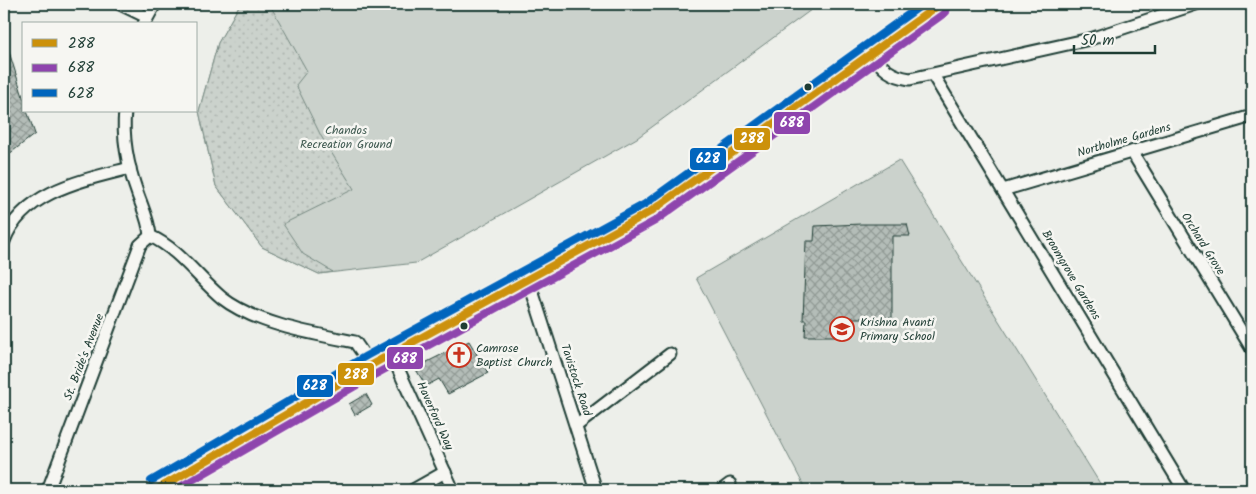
<svg xmlns="http://www.w3.org/2000/svg" width="1256" height="494" viewBox="0 0 1256 494" font-family="Kalam,sans-serif">
<style>
.green{fill:#cbd2cc;stroke:#758880}
.garden{fill:url(#garden-dots);stroke:#758880}
.building{fill:url(#building-cross-hatch);stroke:#1f3d34}
.lines{fill:none;stroke-linecap:round;stroke-linejoin:round}
.minor-casing{stroke:#1f3d34;stroke-width:15}
.minor{stroke:#f6f6f2;stroke-width:11}
.bus-1-casing{stroke:#f6f6f2;stroke-width:11}
.bus-2-casing{stroke:#f6f6f2;stroke-width:11}
.bus-3-casing{stroke:#f6f6f2;stroke-width:11}
.bus-1{stroke:#cc910a;stroke-width:8}
.bus-2{stroke:#8e44ad;stroke-width:8}
.bus-3{stroke:#0065bd;stroke-width:8}
.bus-dot{fill:#1f3d34;stroke:#f6f6f2;stroke-width:2}
.labels{text-anchor:middle;dominant-baseline:central;stroke-width:5;stroke-linejoin:round;paint-order:stroke}
.park-label{font-size:12px;fill:#415b52;stroke:#f6f6f2}
.street-label{font-size:12px;fill:#1f3d34;stroke:#f6f6f2}
.poi-label{font-size:12px;fill:#1f3d34;stroke:#f6f6f2;text-anchor:start}
.line-badge{stroke:#f6f6f2;stroke-width:2}
.badge-label{font-size:14px;text-anchor:middle;font-weight:bold;fill:#fff}
</style>
<defs>
<pattern id="garden-dots" width="8" height="8" patternUnits="userSpaceOnUse" patternTransform="scale(1.25)"><rect width="8" height="8" fill="#cbd2cc"/><path d="M2 2h.1M6 6h.1" fill="none" stroke="#aeb5b0" stroke-width="1.8" stroke-linecap="round"/></pattern>
<pattern id="building-cross-hatch" width="8" height="8" patternUnits="userSpaceOnUse" patternTransform="scale(1.25)"><rect width="8" height="8" fill="#b4bdb8"/><path d="M0 0l8 8M0 8l8-8" fill="none" stroke="#929b96"/></pattern>
</defs>
<rect width="100%" height="100%" fill="#edefea"/>
<filter id="ink" filterUnits="userSpaceOnUse"><feTurbulence type="fractalNoise" baseFrequency=".02" numOctaves="2"/><feDisplacementMap in="SourceGraphic" scale="10" xChannelSelector="R" yChannelSelector="G"/><feConvolveMatrix kernelMatrix="1 2 1 2 8 2 1 2 1" color-interpolation-filters="sRGB"/></filter>
<g filter="url(#ink)">
<g class="green">
<path d="M240,4H819L637,138L416,263L319,274L262,247L216,186L199,111L218,43Z"/>
<path d="M899,160L1104,490H806L696,278Z"/>
</g>
<path class="garden" d="M240,4L270,5L307,71L296,85L321,136L354,189L283,224L303,254L333,272L319,274L262,247L216,186L199,111L218,43Z"/>
<g class="building">
<path d="M6,42L24,100V111H27L35,134L4,158V43Z"/>
<path d="M861,224H907L910,236H892V318H851V336H805L806,320H803L806,241H814L815,226Z"/>
<path d="M469,341L488,373L448,394L439,379L426,386L415,368Z"/>
<path d="M366,394L372,405L355,415L349,404Z"/>
</g>
<g class="lines">
<defs>
<g id="minor">
<path d="M120,4L147,17"/>
<path d="M912,23L914,4"/>
<path d="M144,24L155,4"/>
<path d="M872,53C882,69 891,76 910,79L1090,39L1196,4"/>
<path d="M933,75L1184,490"/>
<path d="M125,111C122,138 129,170 138,195C143,209 149,221 150,236"/>
<path d="M1132,152L1252,349"/>
<path d="M1003,190L1252,116"/>
<path d="M150,236C179,249 198,278 222,298C255,324 314,334 355,342L371,365"/>
<path d="M4,241C23,191 84,180 130,168"/>
<path d="M528,278L596,490"/>
<path d="M391,353L453,490"/>
<path d="M576,426L670,354"/>
<path d="M48,490L140,245L150,236"/>
<path d="M156,490L371,365L650,212L940,4"/>
<path d="M413,490L445,472"/>
<path d="M722,490L730,484"/>
</g>
</defs>
<use href="#minor" class="minor-casing"/>
<use href="#minor" class="minor"/>
<defs>
<path id="bus-1" d="M156,490L371,365L650,212L940,4"/>
<path id="bus-2" d="M175,490L376,374L655,221L946,12"/>
<path id="bus-3" d="M151,481L366,356L645,204L923,4"/>
</defs>
<use href="#bus-1" class="bus-1-casing"/>
<use href="#bus-2" class="bus-2-casing"/>
<use href="#bus-3" class="bus-3-casing"/>
<use href="#bus-1" class="bus-1"/>
<use href="#bus-2" class="bus-2"/>
<use href="#bus-3" class="bus-3"/>
</g>
</g>
<defs>
<symbol id="school-ring" viewBox="-11 -11 22 22"><circle r="9.5" fill="#f6f6f2" stroke="#c8321e" stroke-width="1.5"/><path d="M0-5L7-2L0 1L-7-2ZM-4 1L0 2.5L4 1V4Q0 6-4 4Z" fill="#c8321e"/></symbol>
<symbol id="church-ring" viewBox="-11 -11 22 22"><circle r="9.5" fill="#f6f6f2" stroke="#c8321e" stroke-width="1.5"/><path d="M-1.2-6h2.4v3.5h3.3v2.4h-3.3V6h-2.4V-.1h-3.3v-2.4h3.3Z" fill="#c8321e"/></symbol>
</defs>
<g fill-rule="evenodd">
<use href="#school-ring" x="828" y="315" width="28" height="28"/>
<use href="#church-ring" x="445" y="341" width="28" height="28"/>
</g>
<g class="bus-dot">
<circle cx="808" cy="87" r="4.5"/>
<circle cx="464" cy="326" r="4.5"/>
</g>
<g class="labels">
<g class="park-label">
<text x="346" y="130">Chandos<tspan x="346" dy="14">Recreation Ground</tspan></text>
</g>
<g class="street-label">
<text transform="translate(1124 140) rotate(-16)">Northolme Gardens</text>
<text transform="translate(1203 244) rotate(58)">Orchard Grove</text>
<text transform="translate(1071 275) rotate(59)">Broomgrove Gardens</text>
<text transform="translate(84 357) rotate(-69)">St. Bride's Avenue</text>
<text transform="translate(576 380) rotate(72)">Tavistock Road</text>
<text transform="translate(435 416) rotate(66)">Haverford Way</text>
</g>
<g class="poi-label">
<text x="860" y="322">Krishna Avanti<tspan x="860" dy="14">Primary School</tspan></text>
<text x="476" y="348">Camrose<tspan x="476" dy="14">Baptist Church</tspan></text>
</g>
</g>
<g class="line-badge">
<rect x="773" y="111" width="38" height="24" rx="5" fill="#8e44ad"/>
<rect x="733" y="127" width="38" height="24" rx="5" fill="#cc910a"/>
<rect x="689" y="147" width="38" height="24" rx="5" fill="#0065bd"/>
<rect x="386" y="346" width="38" height="24" rx="5" fill="#8e44ad"/>
<rect x="337" y="362" width="38" height="24" rx="5" fill="#cc910a"/>
<rect x="296" y="374" width="38" height="24" rx="5" fill="#0065bd"/>
</g>
<g class="badge-label">
<text x="792" y="127">688</text>
<text x="752" y="143">288</text>
<text x="708" y="163">628</text>
<text x="405" y="363">688</text>
<text x="356" y="379">288</text>
<text x="315" y="390">628</text>
</g>
<rect width="1256" height="494" fill="none" stroke="#f6f6f2" stroke-width="20"/>
<rect x="10" y="10" width="1236" height="474" fill="none" stroke="#1f3d34" stroke-width="2" filter="url(#ink)"/>
<rect x="22" y="22" width="175" height="90" fill="#f6f6f2" stroke="#a0aca6"/>
<rect x="32" y="39" width="25" height="8" fill="#cc910a" stroke="#a0aca6"/>
<text x="68" y="48" font-size="15" fill="#1f3d34">288</text>
<rect x="32" y="64" width="25" height="8" fill="#8e44ad" stroke="#a0aca6"/>
<text x="68" y="72" font-size="15" fill="#1f3d34">688</text>
<rect x="32" y="89" width="25" height="8" fill="#0065bd" stroke="#a0aca6"/>
<text x="68" y="98" font-size="15" fill="#1f3d34">628</text>
<path d="M1074 45v8h81v-8" fill="none" stroke="#1f3d34" stroke-width="2.5"/>
<text x="1081" y="45" font-size="15" fill="#1f3d34" stroke="#f6f6f2" stroke-width="4" paint-order="stroke">50 m</text>
</svg>
